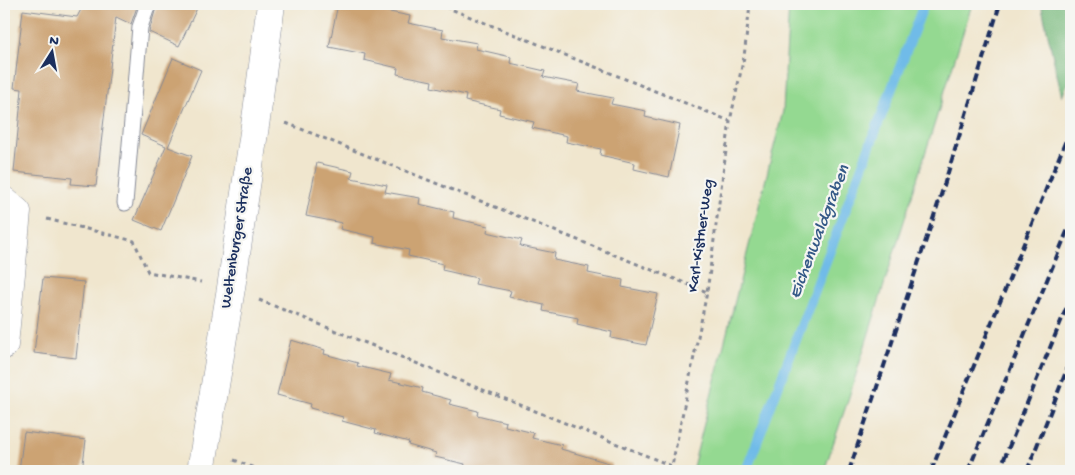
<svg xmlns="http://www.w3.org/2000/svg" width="1075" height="475" viewBox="0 0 1075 475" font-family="'Gochi Hand',sans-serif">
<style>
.green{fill:#94d991;stroke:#588478}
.forest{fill:#77b97b;stroke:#49746c}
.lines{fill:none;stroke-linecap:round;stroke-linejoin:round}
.stream{stroke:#6fbbe8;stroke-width:10}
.building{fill:#cca373}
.lane-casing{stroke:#868a96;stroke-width:17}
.street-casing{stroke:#868a96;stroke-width:29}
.secondary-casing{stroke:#868a96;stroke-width:29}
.path{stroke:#868a96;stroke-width:3;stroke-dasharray:4 4;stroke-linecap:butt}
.lane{stroke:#fff;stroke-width:15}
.street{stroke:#fff;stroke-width:28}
.secondary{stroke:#fff;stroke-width:28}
.rail{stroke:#1b2f5e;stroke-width:4;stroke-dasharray:8 4;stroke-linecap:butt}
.labels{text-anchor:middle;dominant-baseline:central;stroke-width:4.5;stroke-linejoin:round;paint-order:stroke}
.street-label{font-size:16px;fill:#1b2f5e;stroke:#f6f6f2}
.water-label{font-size:18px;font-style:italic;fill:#345987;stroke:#f6f6f2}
</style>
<rect width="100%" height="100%" fill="#f6f6f2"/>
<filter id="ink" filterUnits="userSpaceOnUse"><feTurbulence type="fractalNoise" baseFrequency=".02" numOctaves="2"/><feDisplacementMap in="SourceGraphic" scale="10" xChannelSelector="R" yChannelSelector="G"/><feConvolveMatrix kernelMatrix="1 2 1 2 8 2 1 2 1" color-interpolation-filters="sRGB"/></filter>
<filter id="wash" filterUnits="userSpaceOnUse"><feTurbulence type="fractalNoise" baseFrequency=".0096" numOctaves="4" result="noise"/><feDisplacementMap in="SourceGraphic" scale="20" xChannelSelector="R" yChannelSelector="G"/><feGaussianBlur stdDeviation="1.12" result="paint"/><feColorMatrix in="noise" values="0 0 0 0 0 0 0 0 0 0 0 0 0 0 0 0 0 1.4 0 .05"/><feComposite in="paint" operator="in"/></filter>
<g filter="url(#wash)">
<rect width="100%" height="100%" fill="#f0e6ce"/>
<path class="green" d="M789,4H972L848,400L824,471H692L783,111Z"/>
<path class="forest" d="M1041,4H1071V75L1062,97Z"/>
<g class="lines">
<path class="stream" d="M746,471L924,4"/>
</g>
<g id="blocks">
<g class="building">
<path d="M84,4H138L131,24L116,17L96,186L71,184L72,178L14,172L22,89L14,88L23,10L77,17Z"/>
<path d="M157,4H199L179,46L149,32Z"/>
<path d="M338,4H376L375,9L410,16L408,23L443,30L442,37L477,43L476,49L511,57L510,63L545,71L543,77L579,84L577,91L613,98L611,104L646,111L645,117L680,125L669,177L634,169L635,163L600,155L601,149L566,142L567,136L532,128L534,122L499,114L500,109L465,101L466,95L431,87L432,81L397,74L398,68L364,60L365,54L329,47Z"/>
<path d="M173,58L201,70L168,147L192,156L161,231L134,220L166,146L141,135Z"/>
<path d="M317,163L353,171L351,178L387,185L385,192L420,198L419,204L454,212L453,218L488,226L487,232L522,240L520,246L555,253L554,260L589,267L588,273L623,280L622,287L658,294L646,345L611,338L612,332L577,324L578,318L543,311L544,305L509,297L511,291L475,284L477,278L442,270L443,264L408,256L409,250L374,243L375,237L340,229L342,223L306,216Z"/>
<path d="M43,278L84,282L76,358L34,353Z"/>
<path d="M291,340L325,350L324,354L358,363L357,366L391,374L389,380L423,388L422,392L451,400L449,404L478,411L477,415L506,422L505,426L534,433L532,438L562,445L561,449L612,464L611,471H463L465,464L435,457L436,453L408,445L409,442L375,433L376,430L342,421L343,417L310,408L311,404L277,395Z"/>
<path d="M24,432L86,440L82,471H19Z"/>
</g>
</g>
</g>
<g filter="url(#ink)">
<use href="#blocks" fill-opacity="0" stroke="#868a96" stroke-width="1"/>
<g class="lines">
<defs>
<path id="lane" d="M125,203L140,27L148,4"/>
<path id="street" d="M4,201L17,212L4,345"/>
<path id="secondary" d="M201,471L231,288L257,112L271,4"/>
</defs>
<use href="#lane" class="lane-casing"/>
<use href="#street" class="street-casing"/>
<use href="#secondary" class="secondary-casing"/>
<g class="path">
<path d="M438,4L730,121"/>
<path d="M286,123L707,292"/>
<path d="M47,219L134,241L148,272L201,282"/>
<path d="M259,300L672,466"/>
<path d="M234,460L262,471"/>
<path d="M671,471L707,292L730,121L744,57L750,4"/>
</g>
<use href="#lane" class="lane"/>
<use href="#street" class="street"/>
<use href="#secondary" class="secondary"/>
<g class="rail">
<path d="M849,471L941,195L1000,4"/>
<path d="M931,471L1071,128"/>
<path d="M968,471L1071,222"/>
<path d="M999,471L1071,297"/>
<path d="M1027,471L1071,359"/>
</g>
</g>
</g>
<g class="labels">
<g class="street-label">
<text transform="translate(702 236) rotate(-82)">Karl-Kistner-Weg</text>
<text transform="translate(238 238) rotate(-81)">Weltenburger Straße</text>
</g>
<g class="water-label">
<text transform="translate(820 232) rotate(-69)">Eichenwaldgraben</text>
</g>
</g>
<rect width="1075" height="475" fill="none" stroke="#f6f6f2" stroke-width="20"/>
<g transform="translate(52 52) rotate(11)" stroke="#f6f6f2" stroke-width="4" paint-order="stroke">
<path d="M0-4L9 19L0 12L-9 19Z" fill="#1b2f5e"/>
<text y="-8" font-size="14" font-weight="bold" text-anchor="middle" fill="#1b2f5e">N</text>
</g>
</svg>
